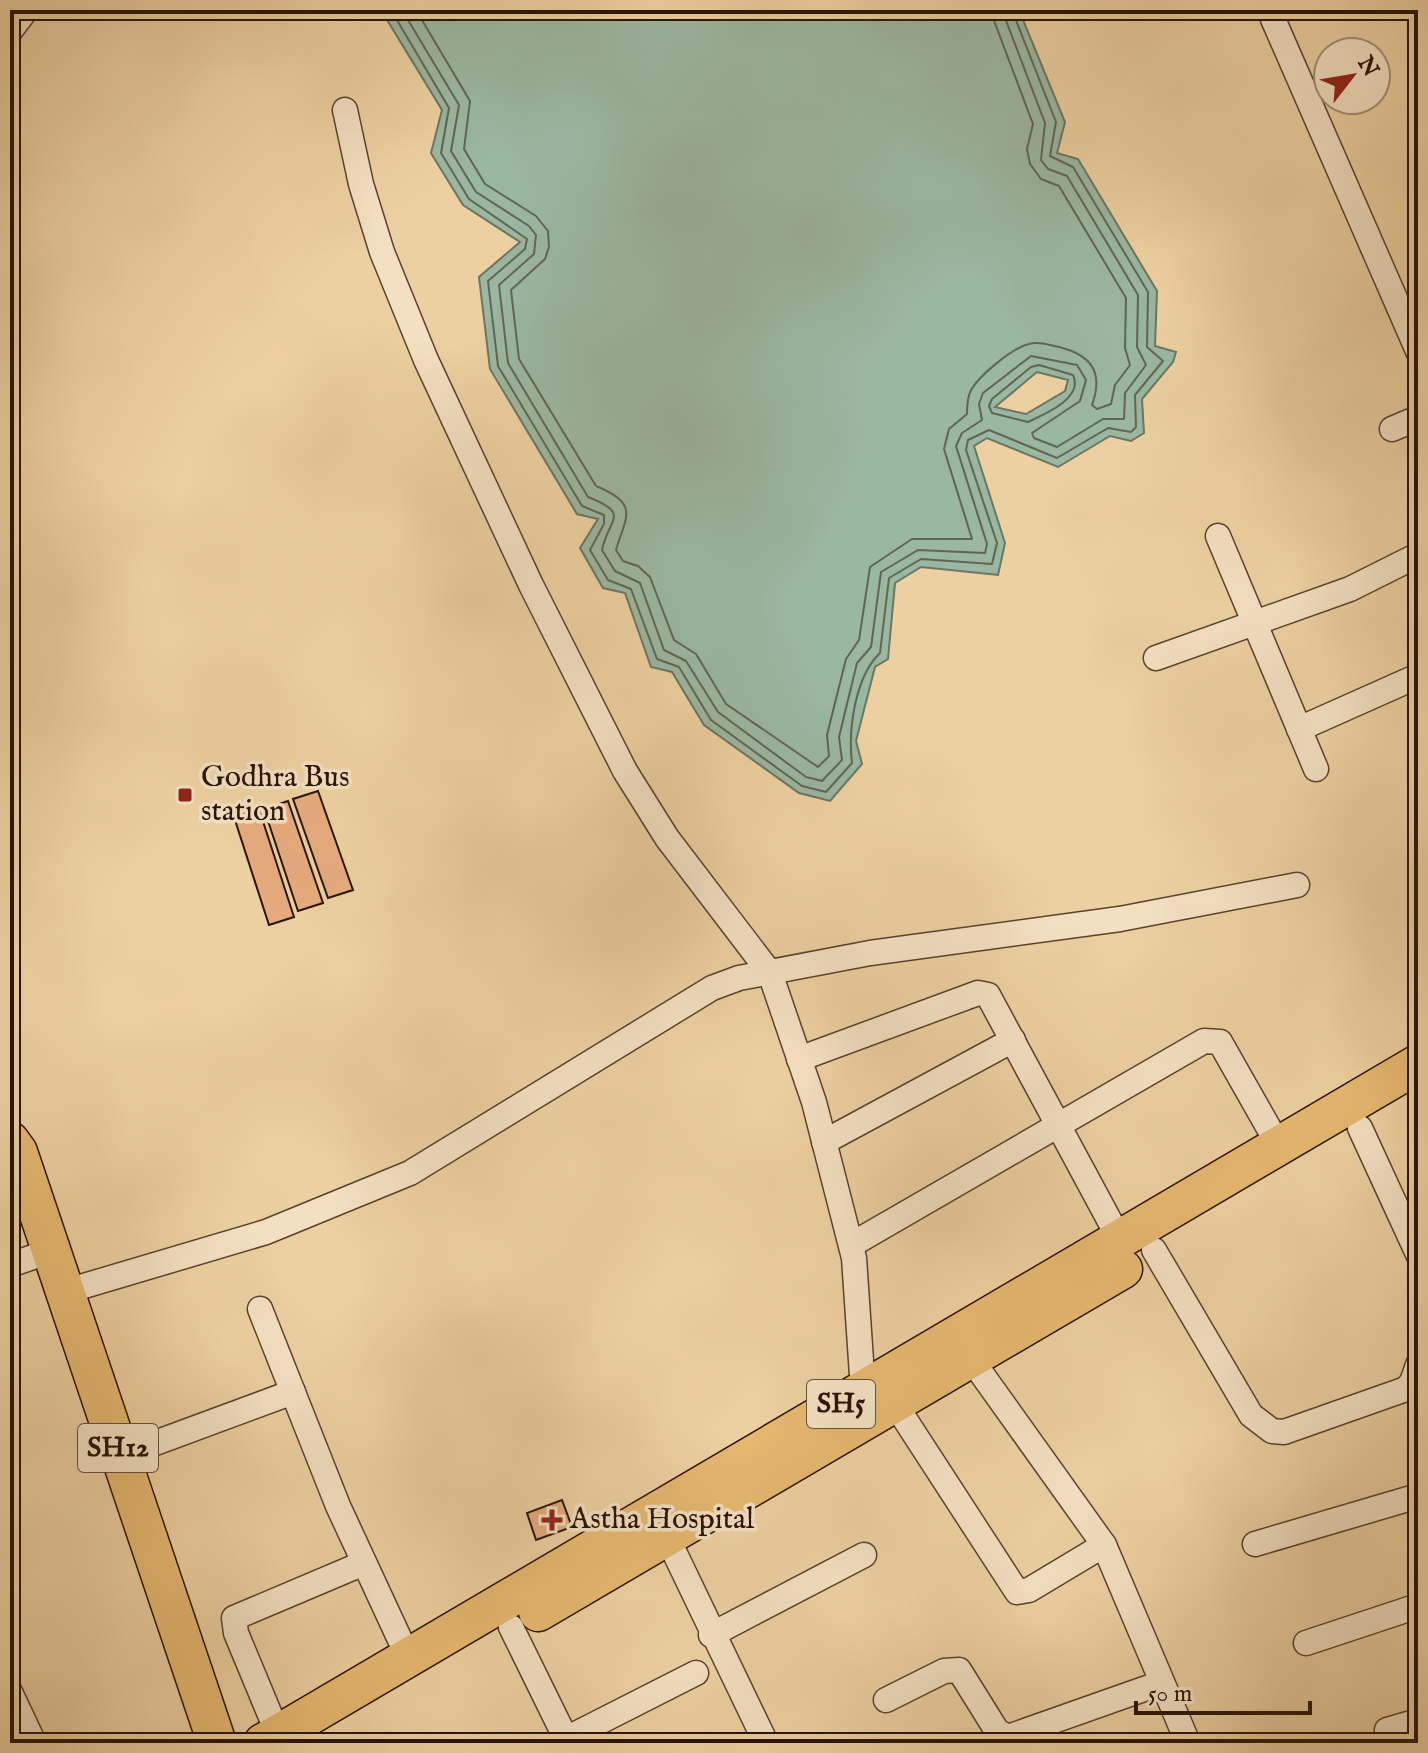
<svg xmlns="http://www.w3.org/2000/svg" width="1428" height="1753" viewBox="0 0 1428 1753" font-family="'IM FELL English',serif">
<style>
.water{fill:#9ab7a1;stroke:#6c7662;stroke-width:2;fill-rule:evenodd}
.lines{fill:none;stroke-linecap:round;stroke-linejoin:round}
.shore{stroke:#606652;stroke-width:2}
.building{fill:#e6ab7d;stroke:#271404;stroke-width:2}
.street-casing{stroke:#58432b;stroke-width:27}
.primary-casing{stroke:#271404;stroke-width:41}
.street{stroke:#f3e0c2;stroke-width:24}
.primary{stroke:#e6b870;stroke-width:38}
.poi-dot{fill:#8f2418;stroke:#f3e0c2;stroke-width:3}
.labels{text-anchor:middle;dominant-baseline:central;stroke-width:7;stroke-linejoin:round;paint-order:stroke}
.shield{fill:#f3e0c2;stroke:#64513d;stroke-width:2}
.shield-label{font-size:28px;font-weight:bold;fill:#271404}
.poi-label{font-size:30px;fill:#271404;stroke:#f3e0c2;text-anchor:start}
</style>
<rect width="100%" height="100%" fill="#edd0a1"/>
<filter id="stains"><feTurbulence type="fractalNoise" baseFrequency=".0025" numOctaves="4"/><feColorMatrix values="0 0 0 0 .2 0 0 0 0 .09 0 0 0 0 .02 0 0 0 .5 -.17"/></filter>
<radialGradient id="worn" r=".72"><stop offset=".6" stop-color="#630" stop-opacity="0"/><stop offset="1" stop-color="#630" stop-opacity=".3"/></radialGradient>
<path class="water" d="M381,10H1019L1065,122L1057,153L1078,159L1157,291L1155,346L1176,352L1173,362L1142,399L1144,433L1131,441L1110,436L1058,467L987,438L974,446L1005,543L998,575L921,567L895,583L888,659L875,667L856,741L862,764L830,801L799,793L704,725L672,672L651,667L625,593L603,588L580,548L598,519L577,514L490,369L479,277L520,242L463,205L431,153L442,110ZM1037,372L1068,380L1065,391L1026,414L995,407Z"/>
<g class="lines">
<g class="shore">
<path d="M391,10L449,108L441,153L469,199L527,239L525,249L488,281L498,366L582,506L604,515V524L590,550L608,580L631,589L657,659L679,667L711,720L802,786L826,792L852,763C848,729 855,677 880,653L889,578L921,559L992,564L997,543L966,450L968,440L989,430L1057,458L1108,428L1131,432L1136,427L1135,395L1163,361L1147,347L1148,292L1073,167L1050,156L1056,122L1012,10"/>
<path d="M402,10L459,105L451,151L476,192L529,226L536,235L534,254L499,285L508,363L588,497C632,514 608,519 602,550L615,571L640,583L664,650L686,661L718,712L806,777L822,781L842,760L839,737L857,663L871,647L881,572L918,550L985,553L987,544L956,446L962,433L982,420L979,404L983,393L1031,356L1077,365L1086,380L1080,401L1032,433L1034,438L1057,447L1103,419H1124L1125,393L1146,365L1137,347L1138,295L1067,176L1048,169L1041,160L1045,123L1002,10"/>
<path d="M416,10L470,101L464,149L485,184L536,216L548,231L549,247L545,259L511,290L519,359L596,486C640,504 626,516 616,550L623,561L638,566L650,577L674,640L696,654L726,704L818,767L829,756L827,735L846,659L859,640L870,567L912,539H972L944,449L949,429L967,414C967,406 967,398 971,390C980,375 1012,348 1029,344C1039,341 1049,345 1059,347C1091,355 1104,372 1092,405L1097,409L1111,404L1115,385L1130,365L1125,348L1126,298L1059,186L1041,179L1030,164L1027,149L1033,124L990,10"/>
<path d="M1039,365L1073,375C1084,398 1045,414 1028,422L992,413L989,406L992,399L1031,367Z"/>
</g>
</g>
<g class="building">
<path d="M318,791L353,890L328,898L293,799Z"/>
<path d="M288,801L323,903L298,911L264,809Z"/>
<path d="M259,809L294,917L269,925L234,817Z"/>
<path d="M562,1500L572,1527L536,1540L527,1513Z"/>
</g>
<g class="lines">
<defs>
<g id="street">
<path d="M1273,19L1418,351"/>
<path d="M10,31L26,10"/>
<path d="M345,110L361,184L382,252L426,360L531,585L625,771L667,838L770,973L814,1102L854,1258L863,1390"/>
<path d="M1392,429L1418,418"/>
<path d="M1218,536L1316,769"/>
<path d="M1156,658L1350,589L1418,555"/>
<path d="M1299,729L1418,676"/>
<path d="M799,1059L978,993L988,995L1120,1240"/>
<path d="M1360,1128L1418,1254"/>
<path d="M824,1142L1013,1040"/>
<path d="M851,1245L1204,1041L1220,1042L1279,1146"/>
<path d="M1154,1250L1251,1415L1272,1431L1284,1432L1406,1389L1412,1382L1418,1365"/>
<path d="M10,1265L33,1257"/>
<path d="M67,1291L266,1232L410,1173L712,988L739,978L870,953L1120,919L1297,885"/>
<path d="M260,1309L338,1506L408,1657"/>
<path d="M971,1359L1104,1545L1188,1743"/>
<path d="M895,1404L1017,1592L1029,1590L1104,1545"/>
<path d="M120,1456L293,1392"/>
<path d="M667,1537L766,1743"/>
<path d="M1255,1544L1418,1496"/>
<path d="M511,1627L568,1743"/>
<path d="M711,1635L864,1555"/>
<path d="M1306,1643L1418,1606"/>
<path d="M10,1692L34,1743"/>
<path d="M886,1700L944,1671L959,1670L997,1731L1008,1737L1161,1683"/>
<path d="M1387,1730L1418,1721"/>
<path d="M278,1734L236,1633L234,1618L364,1563"/>
<path d="M566,1739L696,1673"/>
</g>
<g id="primary">
<path d="M10,1141L18,1152L217,1743"/>
<path d="M538,1612L1123,1269"/>
<path d="M263,1743L1418,1064"/>
</g>
</defs>
<use href="#street" class="street-casing"/>
<use href="#primary" class="primary-casing"/>
<use href="#street" class="street"/>
<use href="#primary" class="primary"/>
</g>
<g class="poi-dot">
<rect x="177" y="787" width="16" height="16" rx="4"/>
<path d="M548 1508h8v8h8v8h-8v8h-8v-8h-8v-8h8z"/>
</g>
<g class="labels">
<g class="shield">
<rect x="807" y="1380" width="68" height="48" rx="6"/>
<rect x="78" y="1424" width="80" height="48" rx="6"/>
</g>
<g class="shield-label">
<text x="841" y="1404">SH5</text>
<text x="118" y="1448">SH12</text>
</g>
<g class="poi-label">
<text x="201" y="778">Godhra Bus<tspan x="201" dy="34">station</tspan></text>
<text x="570" y="1520">Astha Hospital</text>
</g>
</g>
<rect width="1428" height="1753" fill="none" stroke="#edd0a1" stroke-width="40"/>
<rect x="12" y="12" width="1404" height="1729" fill="none" stroke="#271404" stroke-width="4"/>
<rect x="20" y="20" width="1388" height="1713" fill="none" stroke="#271404" stroke-width="2"/>
<g transform="translate(1352 76) rotate(59)"><circle r="38" fill="#f3e0c2" stroke="#a18e76" stroke-width="2"/>
<path d="M0-6L14 30L0 20L-14 30Z" fill="#8f2418"/>
<text y="-12" font-size="22" font-weight="bold" text-anchor="middle" fill="#271404">N</text>
</g>
<path d="M1136 1701v12h174v-12" fill="none" stroke="#271404" stroke-width="4"/>
<text x="1148" y="1701" font-size="24" fill="#271404" stroke="#f3e0c2" stroke-width="6" paint-order="stroke">50 m</text>
<rect width="100%" height="100%" filter="url(#stains)"/>
<rect width="100%" height="100%" fill="url(#worn)"/>
</svg>
